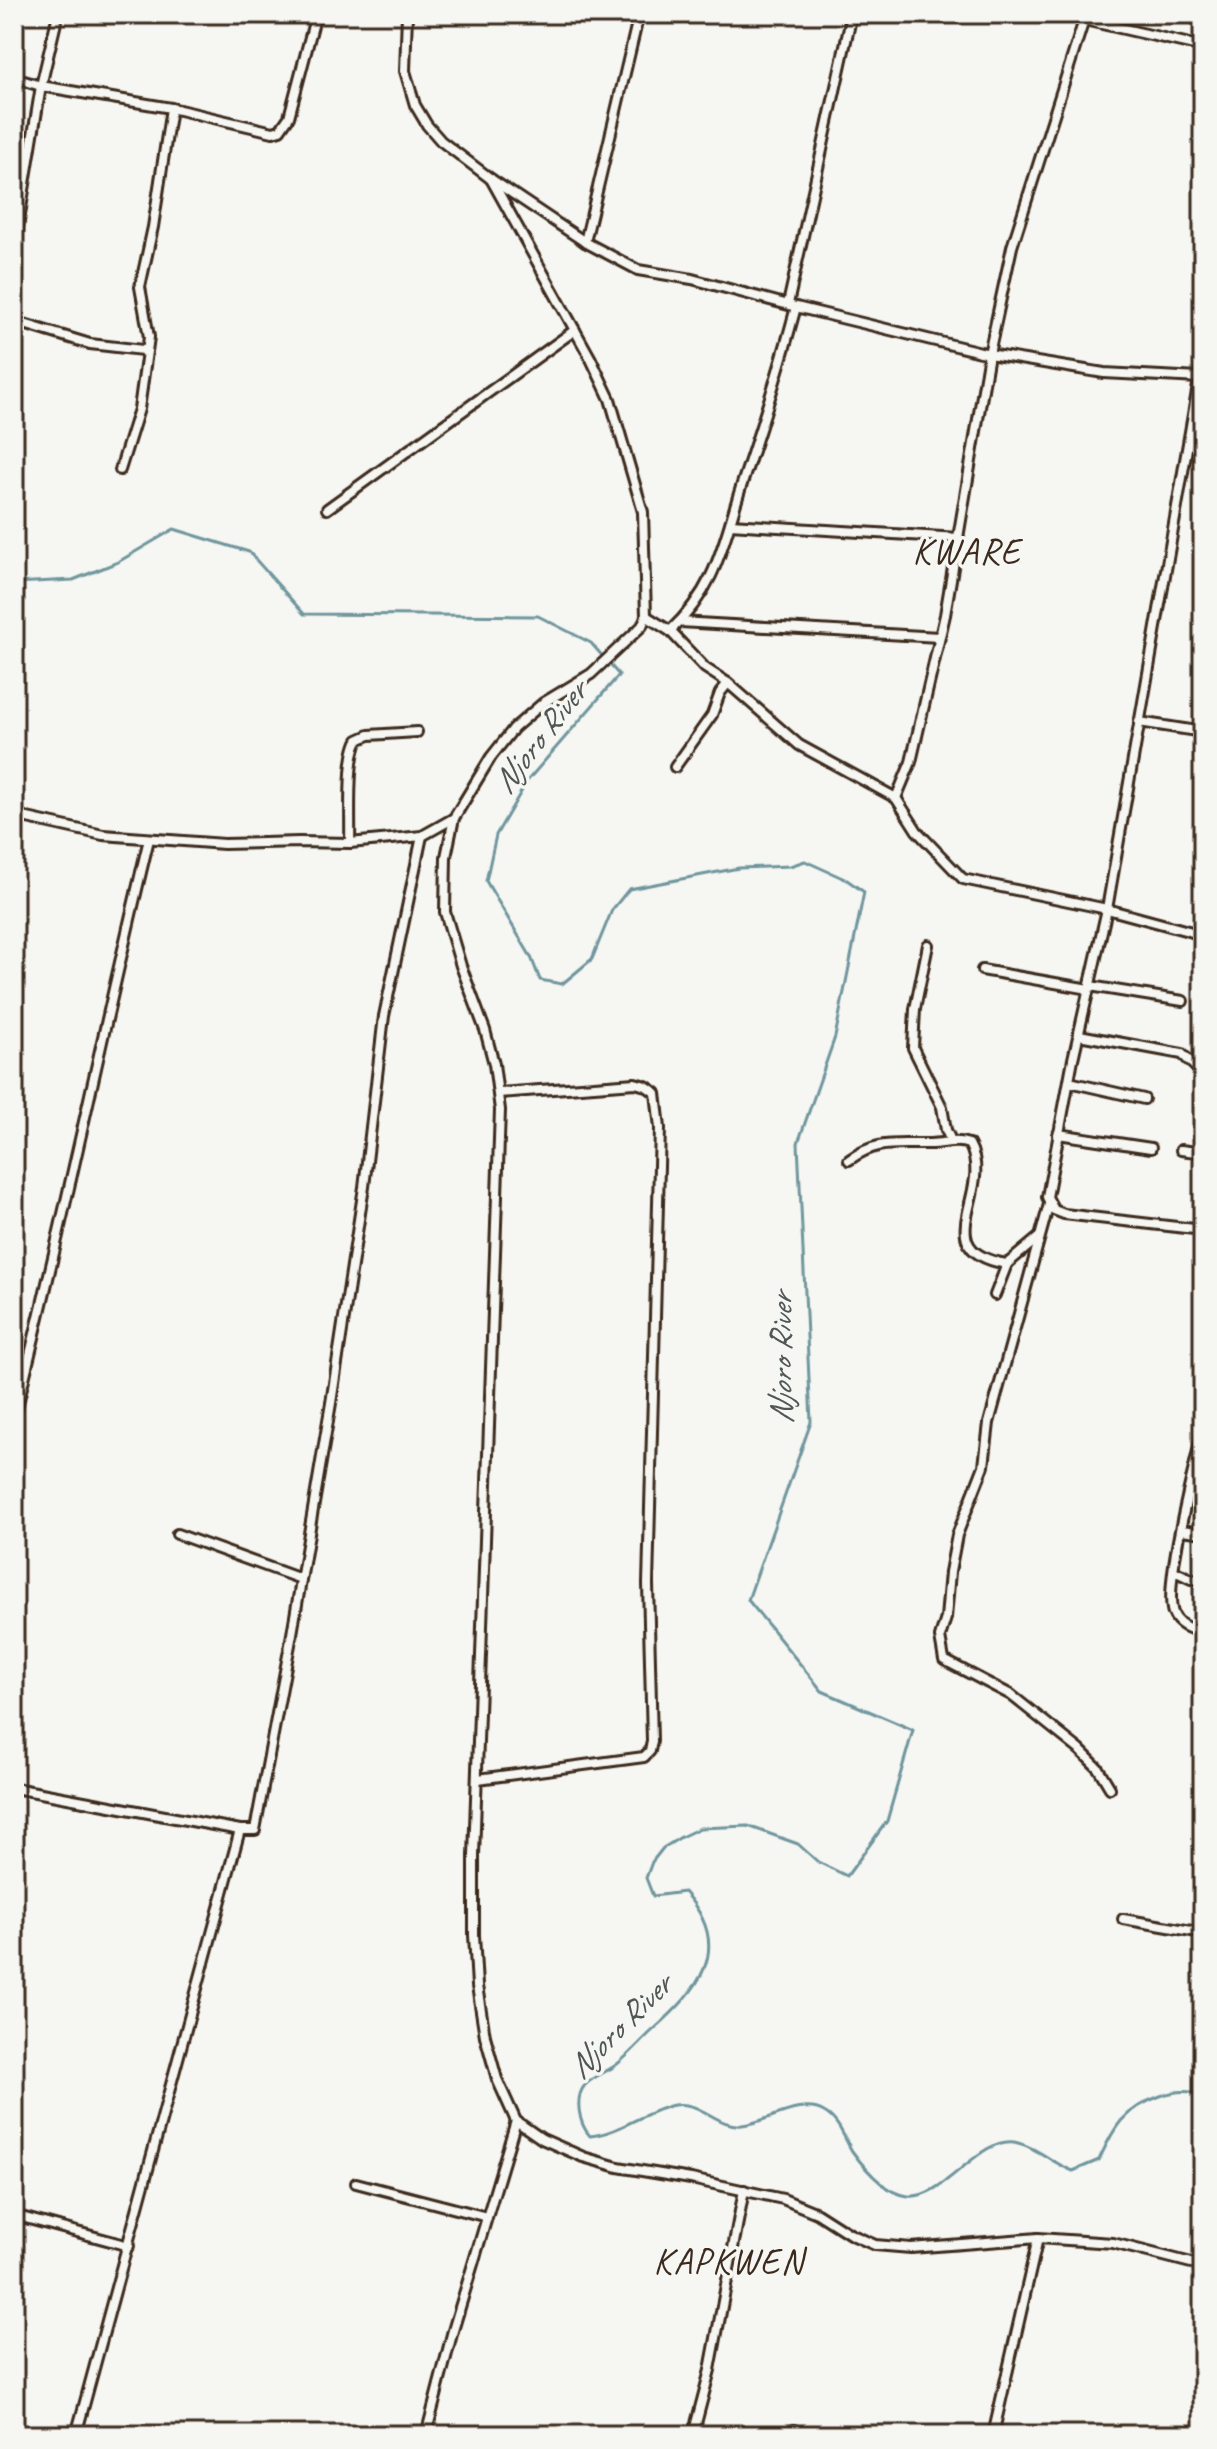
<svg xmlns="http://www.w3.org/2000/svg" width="1217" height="2449" viewBox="0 0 1217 2449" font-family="Caveat,sans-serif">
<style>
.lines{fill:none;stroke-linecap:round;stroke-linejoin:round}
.stream{stroke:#6f969d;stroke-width:3}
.minor-casing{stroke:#3b2a1e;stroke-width:14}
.minor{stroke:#f6f6f2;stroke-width:8}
.labels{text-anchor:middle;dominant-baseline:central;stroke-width:7;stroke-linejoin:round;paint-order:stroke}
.water-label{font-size:34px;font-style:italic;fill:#505753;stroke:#f6f6f2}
.quarter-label{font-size:36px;letter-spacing:2px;fill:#3b2a1e;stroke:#f6f6f2}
</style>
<rect width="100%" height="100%" fill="#f6f6f2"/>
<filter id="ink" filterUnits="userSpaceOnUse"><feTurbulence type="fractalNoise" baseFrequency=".0125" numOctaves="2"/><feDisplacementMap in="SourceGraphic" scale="16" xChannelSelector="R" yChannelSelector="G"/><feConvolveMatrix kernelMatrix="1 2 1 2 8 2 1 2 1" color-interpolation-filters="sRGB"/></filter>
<g filter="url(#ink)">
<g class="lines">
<path class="stream" d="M14,583L73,580L118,562L174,529L249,552L304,614L538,616L591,643L619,675L528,780L496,835L486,881L531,957L540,980L562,984L592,959L612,910L629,889L739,868L790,866L805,861L847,880L864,892L835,1037L798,1143L811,1422L748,1600L822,1691L913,1730L887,1821L847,1876L818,1862L798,1844L748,1826L700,1828L681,1837L663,1848L652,1862L646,1878L653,1896L684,1892C736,1949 697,1991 652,2031C640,2042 629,2055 616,2065C607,2072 593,2076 585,2085C574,2098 579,2124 590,2136C618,2134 645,2111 674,2105C700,2100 718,2128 742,2125C766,2123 801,2098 824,2112C839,2120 844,2138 852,2151C865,2169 885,2193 908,2196C944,2200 978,2137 1014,2142C1035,2146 1054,2164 1073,2171L1099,2160C1105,2147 1111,2133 1121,2121C1138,2102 1180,2082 1203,2097"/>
<defs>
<g id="minor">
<path d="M407,14L405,71L415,105L427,125L441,141L491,179L585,242L638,270L692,279L796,307L989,354L1104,373L1200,378"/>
<path d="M1058,14L1203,47"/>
<path d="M14,78L41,86L171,108L273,132L280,130L289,117L316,14"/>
<path d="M491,179L591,359L610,399L643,512L646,616L642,626L591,674L543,703L514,728L491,757L454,818L446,857L445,912L461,966L485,1030L494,1064L500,1110L474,1856V1935L477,1986L485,2036L497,2079L516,2121L542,2139L583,2157L618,2167L691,2179L783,2199L817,2213L850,2234L875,2245L911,2248L1038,2238L1113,2243L1203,2266"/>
<path d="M585,242L639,14"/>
<path d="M14,251L41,86L58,14"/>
<path d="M788,304L852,14"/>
<path d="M14,321L90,344L143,350L146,353"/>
<path d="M1203,357L1107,909L1073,1059L1047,1197L1054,1210L1064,1214L1203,1230"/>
<path d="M120,470L139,409L149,337L140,287L153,227L171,108"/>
<path d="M327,509L575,330"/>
<path d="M730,524L959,538"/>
<path d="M646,616L670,631L705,668L728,683L799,745L896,798L917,831L963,879L1107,909L1203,935"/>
<path d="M680,622L939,637"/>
<path d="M670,631C718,586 723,542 742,484C762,425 780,367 796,307"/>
<path d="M1139,722L1203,732"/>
<path d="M675,767L712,715L720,693L728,683"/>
<path d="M896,798L911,762L945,615L989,354L1012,247L1084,20"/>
<path d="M14,815L103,835L224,844L299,842L350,843L422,836L454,818"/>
<path d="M350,843C351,818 347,760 358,740L369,735L417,732"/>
<path d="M928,945L915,1009L913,1048L942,1107L946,1130L951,1141"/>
<path d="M982,970L1089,989"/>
<path d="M1090,986L1183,1001"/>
<path d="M1079,1035L1182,1054L1203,1074"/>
<path d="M1069,1082L1144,1099"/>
<path d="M1058,1134L1151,1148"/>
<path d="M1181,1150L1203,1153"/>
<path d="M849,1160C878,1139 897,1145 930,1144C945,1144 955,1139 969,1144C996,1191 924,1250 1007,1264"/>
<path d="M1049,1204L989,1423L984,1466L957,1535L950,1572L946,1618L940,1637L944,1660L1011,1695L1080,1750L1098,1768L1110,1788"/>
<path d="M995,1295L1007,1264L1038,1238"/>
<path d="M14,1419C63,1227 102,1032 149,839"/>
<path d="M1203,1430C1195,1465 1163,1585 1173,1613C1178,1626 1191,1629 1203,1633"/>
<path d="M1182,1530L1203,1533"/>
<path d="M177,1534L301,1579"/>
<path d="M1174,1571L1191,1579L1203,1580"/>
<path d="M478,1779L644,1757L650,1751L652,1741L648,1584L660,1128L656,1093L646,1086L635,1083L498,1093"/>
<path d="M14,1788L240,1830H255L292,1634L331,1403L364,1187L384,1016L422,836"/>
<path d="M1201,1846L1203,1832"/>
<path d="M1123,1919L1203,1933"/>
<path d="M356,2183L487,2217"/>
<path d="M14,2215L129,2246"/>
<path d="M76,2435L240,1830"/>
<path d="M426,2435L452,2334L516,2121"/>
<path d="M693,2435L710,2370L744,2190"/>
<path d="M792,2435L794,2430"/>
<path d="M993,2435L1038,2238"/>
</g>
</defs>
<use href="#minor" class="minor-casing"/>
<use href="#minor" class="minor"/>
</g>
</g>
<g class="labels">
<g class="water-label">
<text transform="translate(539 737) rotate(-52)">Njoro River</text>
<text transform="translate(780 1359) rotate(-90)">Njoro River</text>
<text transform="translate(619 2026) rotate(-45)">Njoro River</text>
</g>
<g class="quarter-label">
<text x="967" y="551">KWARE</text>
<text x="729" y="2261">KAPKWEN</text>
</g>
</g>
<rect width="1217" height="2449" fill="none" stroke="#f6f6f2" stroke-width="48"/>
<rect x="24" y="24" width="1169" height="2401" fill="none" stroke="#3b2a1e" stroke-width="3" filter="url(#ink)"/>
</svg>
